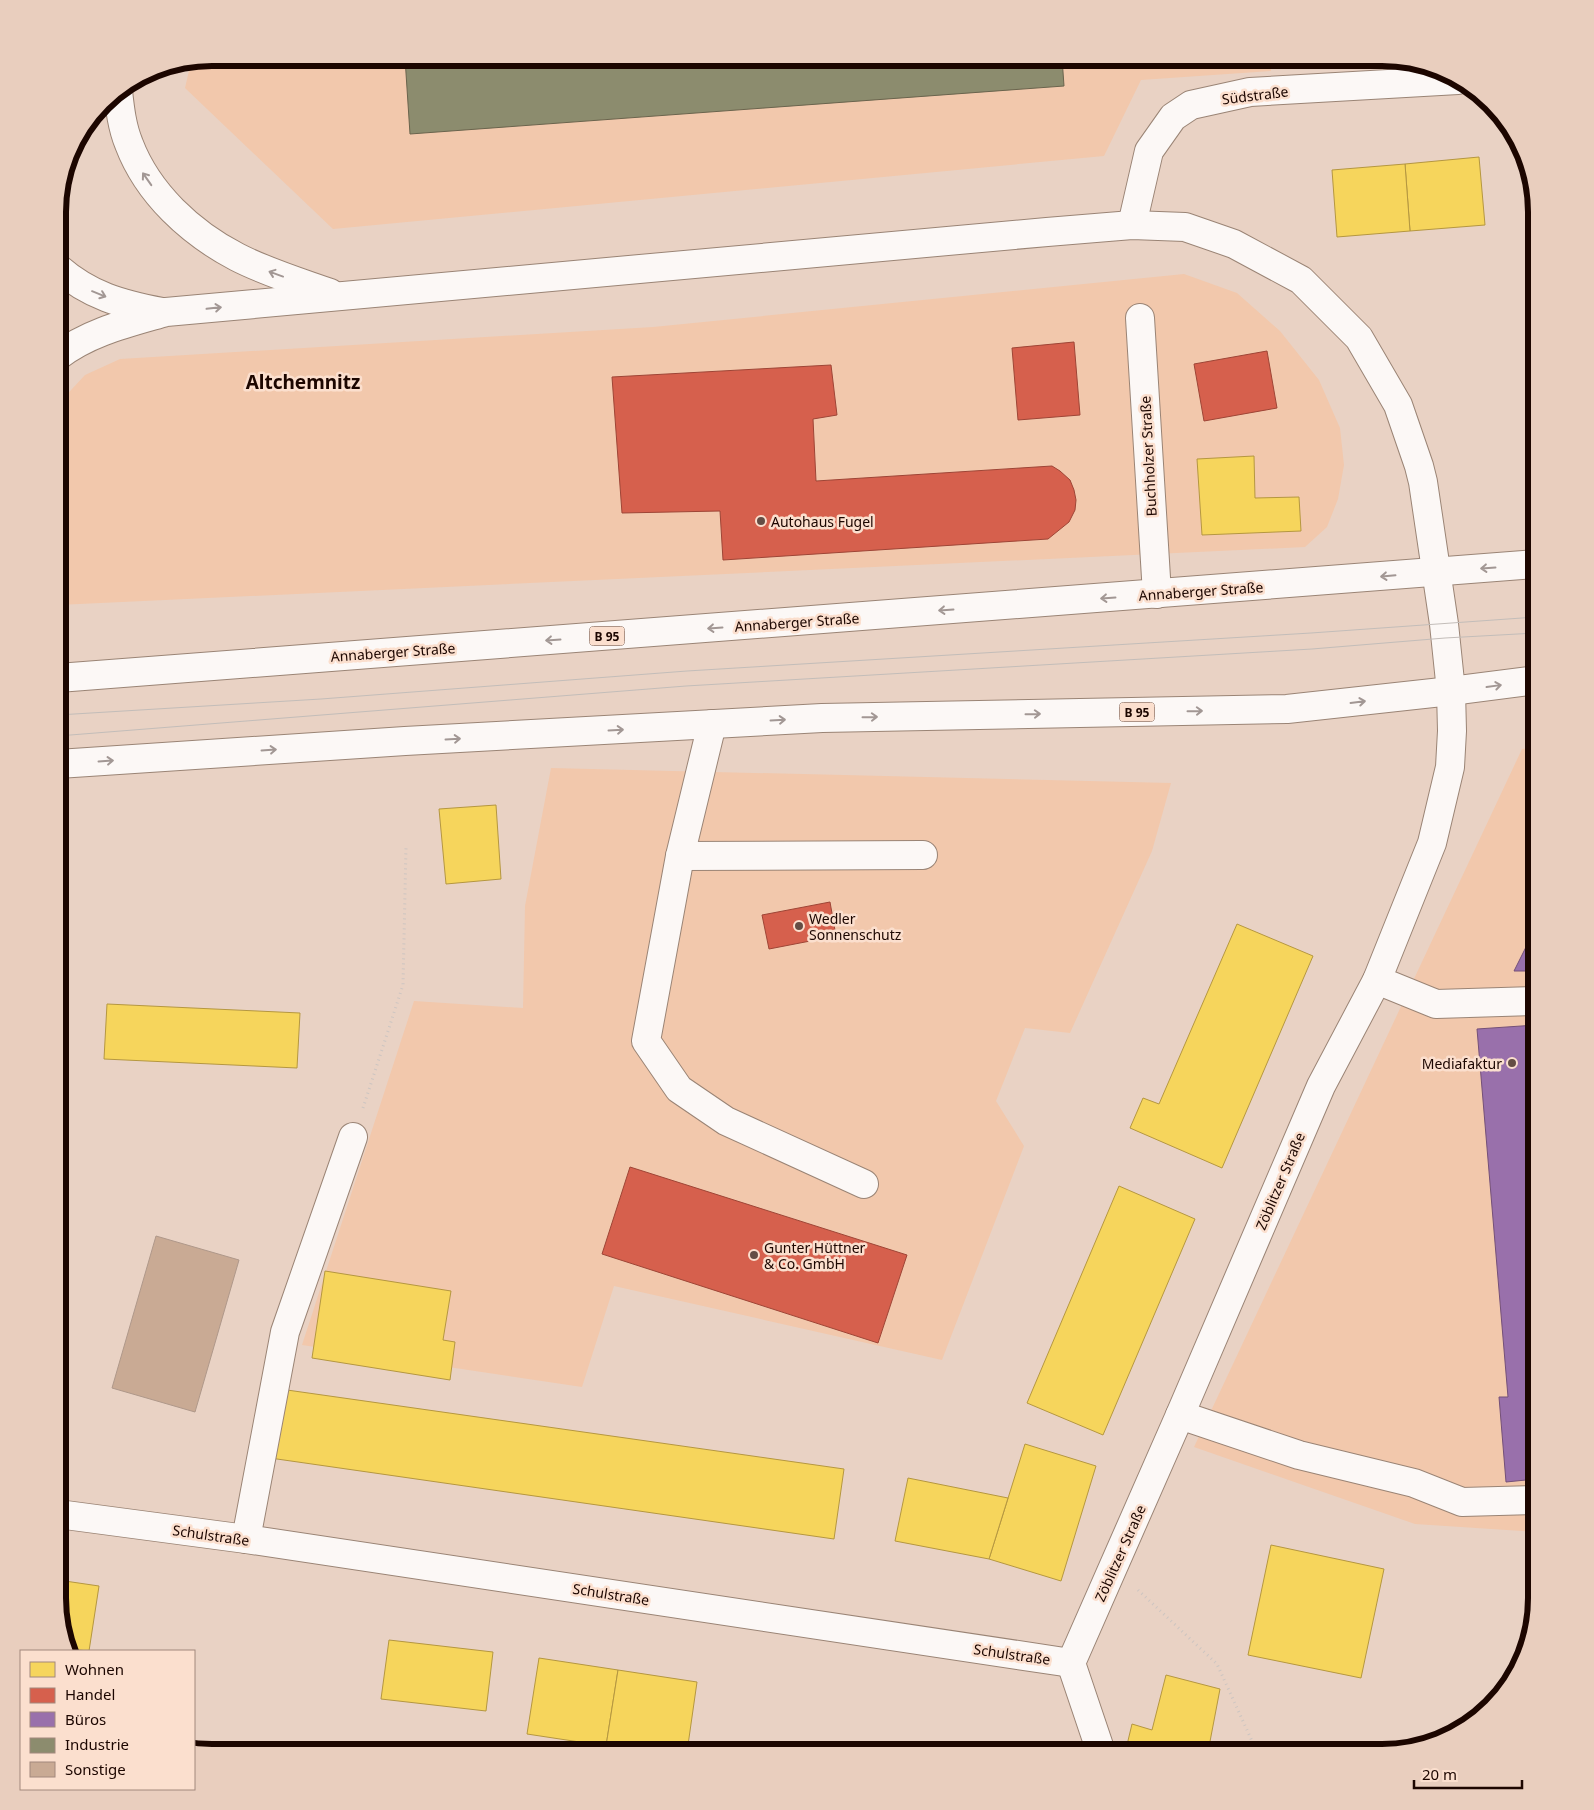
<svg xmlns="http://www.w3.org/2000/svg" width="1594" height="1810" viewBox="0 0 1594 1810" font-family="'Noto Sans',sans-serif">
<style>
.built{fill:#f2c8ac}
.homes{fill:#f6d55c;stroke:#b59740}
.shops{fill:#d6604d;stroke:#9e4536}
.offices{fill:#9970ab;stroke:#745078}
.industry{fill:#8c8c6e;stroke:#6a644d}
.building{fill:#c9aa94;stroke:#af988a}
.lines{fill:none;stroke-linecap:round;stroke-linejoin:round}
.minor-casing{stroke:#9a8475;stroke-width:30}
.major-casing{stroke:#9a8475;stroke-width:30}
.path{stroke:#cdc5c1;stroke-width:3;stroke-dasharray:1 4;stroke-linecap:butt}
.minor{stroke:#fcf8f6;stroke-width:28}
.major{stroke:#fcf8f6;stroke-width:28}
.tram{stroke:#c3bdb9;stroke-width:1}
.oneway{stroke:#a29794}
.poi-dot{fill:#644d45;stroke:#fbdfce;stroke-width:2}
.labels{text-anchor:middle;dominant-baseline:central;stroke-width:5;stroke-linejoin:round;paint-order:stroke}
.shield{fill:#fbdfce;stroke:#5f473e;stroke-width:1}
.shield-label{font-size:12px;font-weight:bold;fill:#1c0600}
.street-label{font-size:14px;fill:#1c0600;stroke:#fbdfce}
.poi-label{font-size:14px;fill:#1c0600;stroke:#fbdfce;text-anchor:start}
.district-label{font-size:19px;font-weight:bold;fill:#1c0600;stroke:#fbdfce}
.rim{fill:none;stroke:#1c0600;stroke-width:6}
</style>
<rect width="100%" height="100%" fill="#e9d2c4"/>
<g class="built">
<path d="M212,58H1270L1271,71L1141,80L1104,156L333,229L185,88L191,62Z"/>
<path d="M1184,274L1237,293L1280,331L1319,380L1340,428L1344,465L1338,499L1327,527L1305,547L58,605V404L85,375L120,359L653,327Z"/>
<path d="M1536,747V1532L1415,1524L1194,1447L1522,749Z"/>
<path d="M551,768L1171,783L1152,851L1070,1033L1025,1028L996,1101L1024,1146L942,1360L614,1286L582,1387L302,1345L414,1001L523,1008L525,906Z"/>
</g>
<g class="homes">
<path d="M1479,157L1485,225L1410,231L1405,164Z"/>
<path d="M1405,164L1410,231L1337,237L1332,170Z"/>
<path d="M1254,456L1255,498L1299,497L1301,531L1202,535L1197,459Z"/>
<path d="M496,805L501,879L446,884L439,809Z"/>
<path d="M1237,924L1313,956L1222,1168L1130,1128L1143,1098L1159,1104Z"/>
<path d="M107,1004L300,1013L297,1068L104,1059Z"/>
<path d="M1119,1186L1195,1219L1103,1435L1027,1403Z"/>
<path d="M325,1271L451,1291L443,1340L455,1342L450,1380L312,1358Z"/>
<path d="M280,1389L844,1469L834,1539L270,1458Z"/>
<path d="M1025,1444L1096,1466L1061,1581L989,1559Z"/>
<path d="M908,1478L1008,1498L989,1559L895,1541Z"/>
<path d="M1271,1545L1384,1569L1361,1678L1248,1655Z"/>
<path d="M58,1580L99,1586L89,1651L67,1649L66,1647L58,1598Z"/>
<path d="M389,1640L493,1652L486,1711L381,1699Z"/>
<path d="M539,1658L618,1670L606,1746L527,1734Z"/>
<path d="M618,1670L697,1682L687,1752H649L606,1746Z"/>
<path d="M1166,1675L1220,1689L1208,1752H1144L1126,1749L1132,1724L1152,1730Z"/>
<path d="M281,1747L330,1751V1752H281Z"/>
</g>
<g class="shops">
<path d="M1074,342L1080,415L1018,420L1012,348Z"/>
<path d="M1267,351L1277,408L1204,421L1194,364Z"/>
<path d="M831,365L837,415L813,419L816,481L1052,466L1060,471L1070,480L1074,490L1076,500L1075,510L1069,522L1048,539L723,560L720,511L622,513L612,377Z"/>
<path d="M830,902L836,936L769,949L762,915Z"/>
<path d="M630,1167L907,1255L878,1343L602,1254Z"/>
</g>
<g class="offices">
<path d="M1536,927V971H1514Z"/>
<path d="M1536,1025V1479L1506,1482L1499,1397H1508L1477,1029Z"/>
</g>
<path class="industry" d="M405,58H1062L1064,86L410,134Z"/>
<path class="building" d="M156,1236L239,1260L195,1412L112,1388Z"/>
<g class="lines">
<defs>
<g id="minor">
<path d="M1132,225L1149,151L1173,117L1191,105L1250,92L1458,80"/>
<path d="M1140,318L1157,594"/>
<path d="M712,724L680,856L646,1041L679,1089L726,1121L864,1184"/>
<path d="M680,856L923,855"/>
<path d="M1377,980L1436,1004L1536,1001"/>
<path d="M1180,1415L1299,1455L1414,1483L1462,1502L1536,1500"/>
<path d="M58,1514L246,1539L1071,1663"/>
<path d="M246,1539L285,1332L353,1137"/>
<path d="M1071,1663L1180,1415L1321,1086L1377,980L1432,843L1450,767L1452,731L1451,691"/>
<path d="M1071,1663L1101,1752"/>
</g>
<g id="major">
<path d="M118,91C120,109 122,127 129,144C148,194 191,233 237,257C266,272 299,282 330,293"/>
<path d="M58,268C90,296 121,304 162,312"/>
<path d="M58,356C89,332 128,323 166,312L1047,232L1132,225L1185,227L1234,244L1301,280L1359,338L1398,405L1419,466L1423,482L1444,624L1451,691"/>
<path d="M58,678L1536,564"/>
<path d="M58,764L405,741L822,718L1287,709L1451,691L1536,680"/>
</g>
</defs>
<use href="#minor" class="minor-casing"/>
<use href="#major" class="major-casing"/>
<g class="path">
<path d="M363,1108L403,985L406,847"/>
<path d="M60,1580L65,1546"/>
<path d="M1138,1590L1217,1664L1257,1752"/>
</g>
<use href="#minor" class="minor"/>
<use href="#major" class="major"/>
<g class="tram">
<path d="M58,715L321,699L687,671L1311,633L1536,617"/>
<path d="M58,736L686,686L1312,649L1445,638L1536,633"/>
</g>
</g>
<defs><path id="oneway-shaft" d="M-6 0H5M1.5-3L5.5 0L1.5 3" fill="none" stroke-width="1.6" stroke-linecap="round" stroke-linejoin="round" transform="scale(1.25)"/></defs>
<g class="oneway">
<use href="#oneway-shaft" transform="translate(147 179) rotate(-125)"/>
<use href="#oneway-shaft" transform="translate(276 274) rotate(-160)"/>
<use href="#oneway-shaft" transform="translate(99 294) rotate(22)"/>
<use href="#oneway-shaft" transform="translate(214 308) rotate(-6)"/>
<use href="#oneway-shaft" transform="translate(1488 568) rotate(176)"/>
<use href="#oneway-shaft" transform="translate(1388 576) rotate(175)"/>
<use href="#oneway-shaft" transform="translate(1108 598) rotate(176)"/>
<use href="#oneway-shaft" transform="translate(946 610) rotate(176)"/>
<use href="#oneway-shaft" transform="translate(715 628) rotate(176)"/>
<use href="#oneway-shaft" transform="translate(553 640) rotate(176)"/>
<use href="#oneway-shaft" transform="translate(1494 686) rotate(-8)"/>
<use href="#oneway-shaft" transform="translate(1358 702) rotate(-7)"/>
<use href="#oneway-shaft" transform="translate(1195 711) rotate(-1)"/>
<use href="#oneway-shaft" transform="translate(1033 714) rotate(-1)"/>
<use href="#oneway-shaft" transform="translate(870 717) rotate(-1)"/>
<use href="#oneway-shaft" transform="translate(778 720) rotate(-3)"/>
<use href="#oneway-shaft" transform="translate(616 730) rotate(-3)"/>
<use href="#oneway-shaft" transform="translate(453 739) rotate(-3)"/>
<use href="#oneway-shaft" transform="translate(269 750) rotate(-4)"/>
<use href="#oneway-shaft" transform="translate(106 761) rotate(-4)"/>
</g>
<g class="poi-dot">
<circle cx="761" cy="521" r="5"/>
<circle cx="799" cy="926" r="5"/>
<circle cx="1512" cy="1063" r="5"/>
<circle cx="754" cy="1255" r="5"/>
</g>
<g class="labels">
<g class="shield">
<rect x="589.5" y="626.5" width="35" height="19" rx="4"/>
<rect x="1119.5" y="702.5" width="35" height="19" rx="4"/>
</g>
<g class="shield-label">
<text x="607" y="636">B 95</text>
<text x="1137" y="712">B 95</text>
</g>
<g class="street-label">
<text transform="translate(1255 95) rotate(-7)">Südstraße</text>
<text transform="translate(1148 456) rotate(-93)">Buchholzer Straße</text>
<text transform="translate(1201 591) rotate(-4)">Annaberger Straße</text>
<text transform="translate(797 622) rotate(-4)">Annaberger Straße</text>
<text transform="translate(393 652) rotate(-4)">Annaberger Straße</text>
<text transform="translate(1280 1181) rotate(-67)">Zöblitzer Straße</text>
<text transform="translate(211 1535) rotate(8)">Schulstraße</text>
<text transform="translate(1120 1553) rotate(-66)">Zöblitzer Straße</text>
<text transform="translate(611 1594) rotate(9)">Schulstraße</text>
<text transform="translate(1012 1654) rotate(8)">Schulstraße</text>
</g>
<g class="poi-label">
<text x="771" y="521">Autohaus Fugel</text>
<text x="809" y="918">Wedler<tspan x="809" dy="16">Sonnenschutz</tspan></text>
<text x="1502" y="1063" text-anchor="end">Mediafaktur</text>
<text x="764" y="1247">Gunter Hüttner<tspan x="764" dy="16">&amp; Co. GmbH</tspan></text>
</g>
<g class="district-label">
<text x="303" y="382">Altchemnitz</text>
</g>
</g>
<path d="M0 0H1594V1810H0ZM212 66H1382A146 146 0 0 1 1528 212V1598A146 146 0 0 1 1382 1744H212A146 146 0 0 1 66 1598V212A146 146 0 0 1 212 66Z" fill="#e9cebe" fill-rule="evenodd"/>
<path class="rim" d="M212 66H1382A146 146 0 0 1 1528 212V1598A146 146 0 0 1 1382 1744H212A146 146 0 0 1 66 1598V212A146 146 0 0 1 212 66Z"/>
<rect x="20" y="1650" width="175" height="140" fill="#fbdfce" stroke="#a2887c"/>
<rect x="30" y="1662" width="25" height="15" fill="#f6d55c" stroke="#a2887c"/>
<text x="65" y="1675" font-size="15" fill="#1c0600">Wohnen</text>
<rect x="30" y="1688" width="25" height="15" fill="#d6604d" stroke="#a2887c"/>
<text x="65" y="1700" font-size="15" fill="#1c0600">Handel</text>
<rect x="30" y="1712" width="25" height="15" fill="#9970ab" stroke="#a2887c"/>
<text x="65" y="1725" font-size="15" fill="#1c0600">Büros</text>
<rect x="30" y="1738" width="25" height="15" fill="#8c8c6e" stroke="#a2887c"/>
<text x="65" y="1750" font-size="15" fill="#1c0600">Industrie</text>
<rect x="30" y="1762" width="25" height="15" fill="#c9aa94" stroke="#a2887c"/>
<text x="65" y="1775" font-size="15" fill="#1c0600">Sonstige</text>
<path d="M1414 1780v8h108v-8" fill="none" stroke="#1c0600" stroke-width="2.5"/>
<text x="1422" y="1780" font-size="15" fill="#1c0600" stroke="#fbdfce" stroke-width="4" paint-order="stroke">20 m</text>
</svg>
